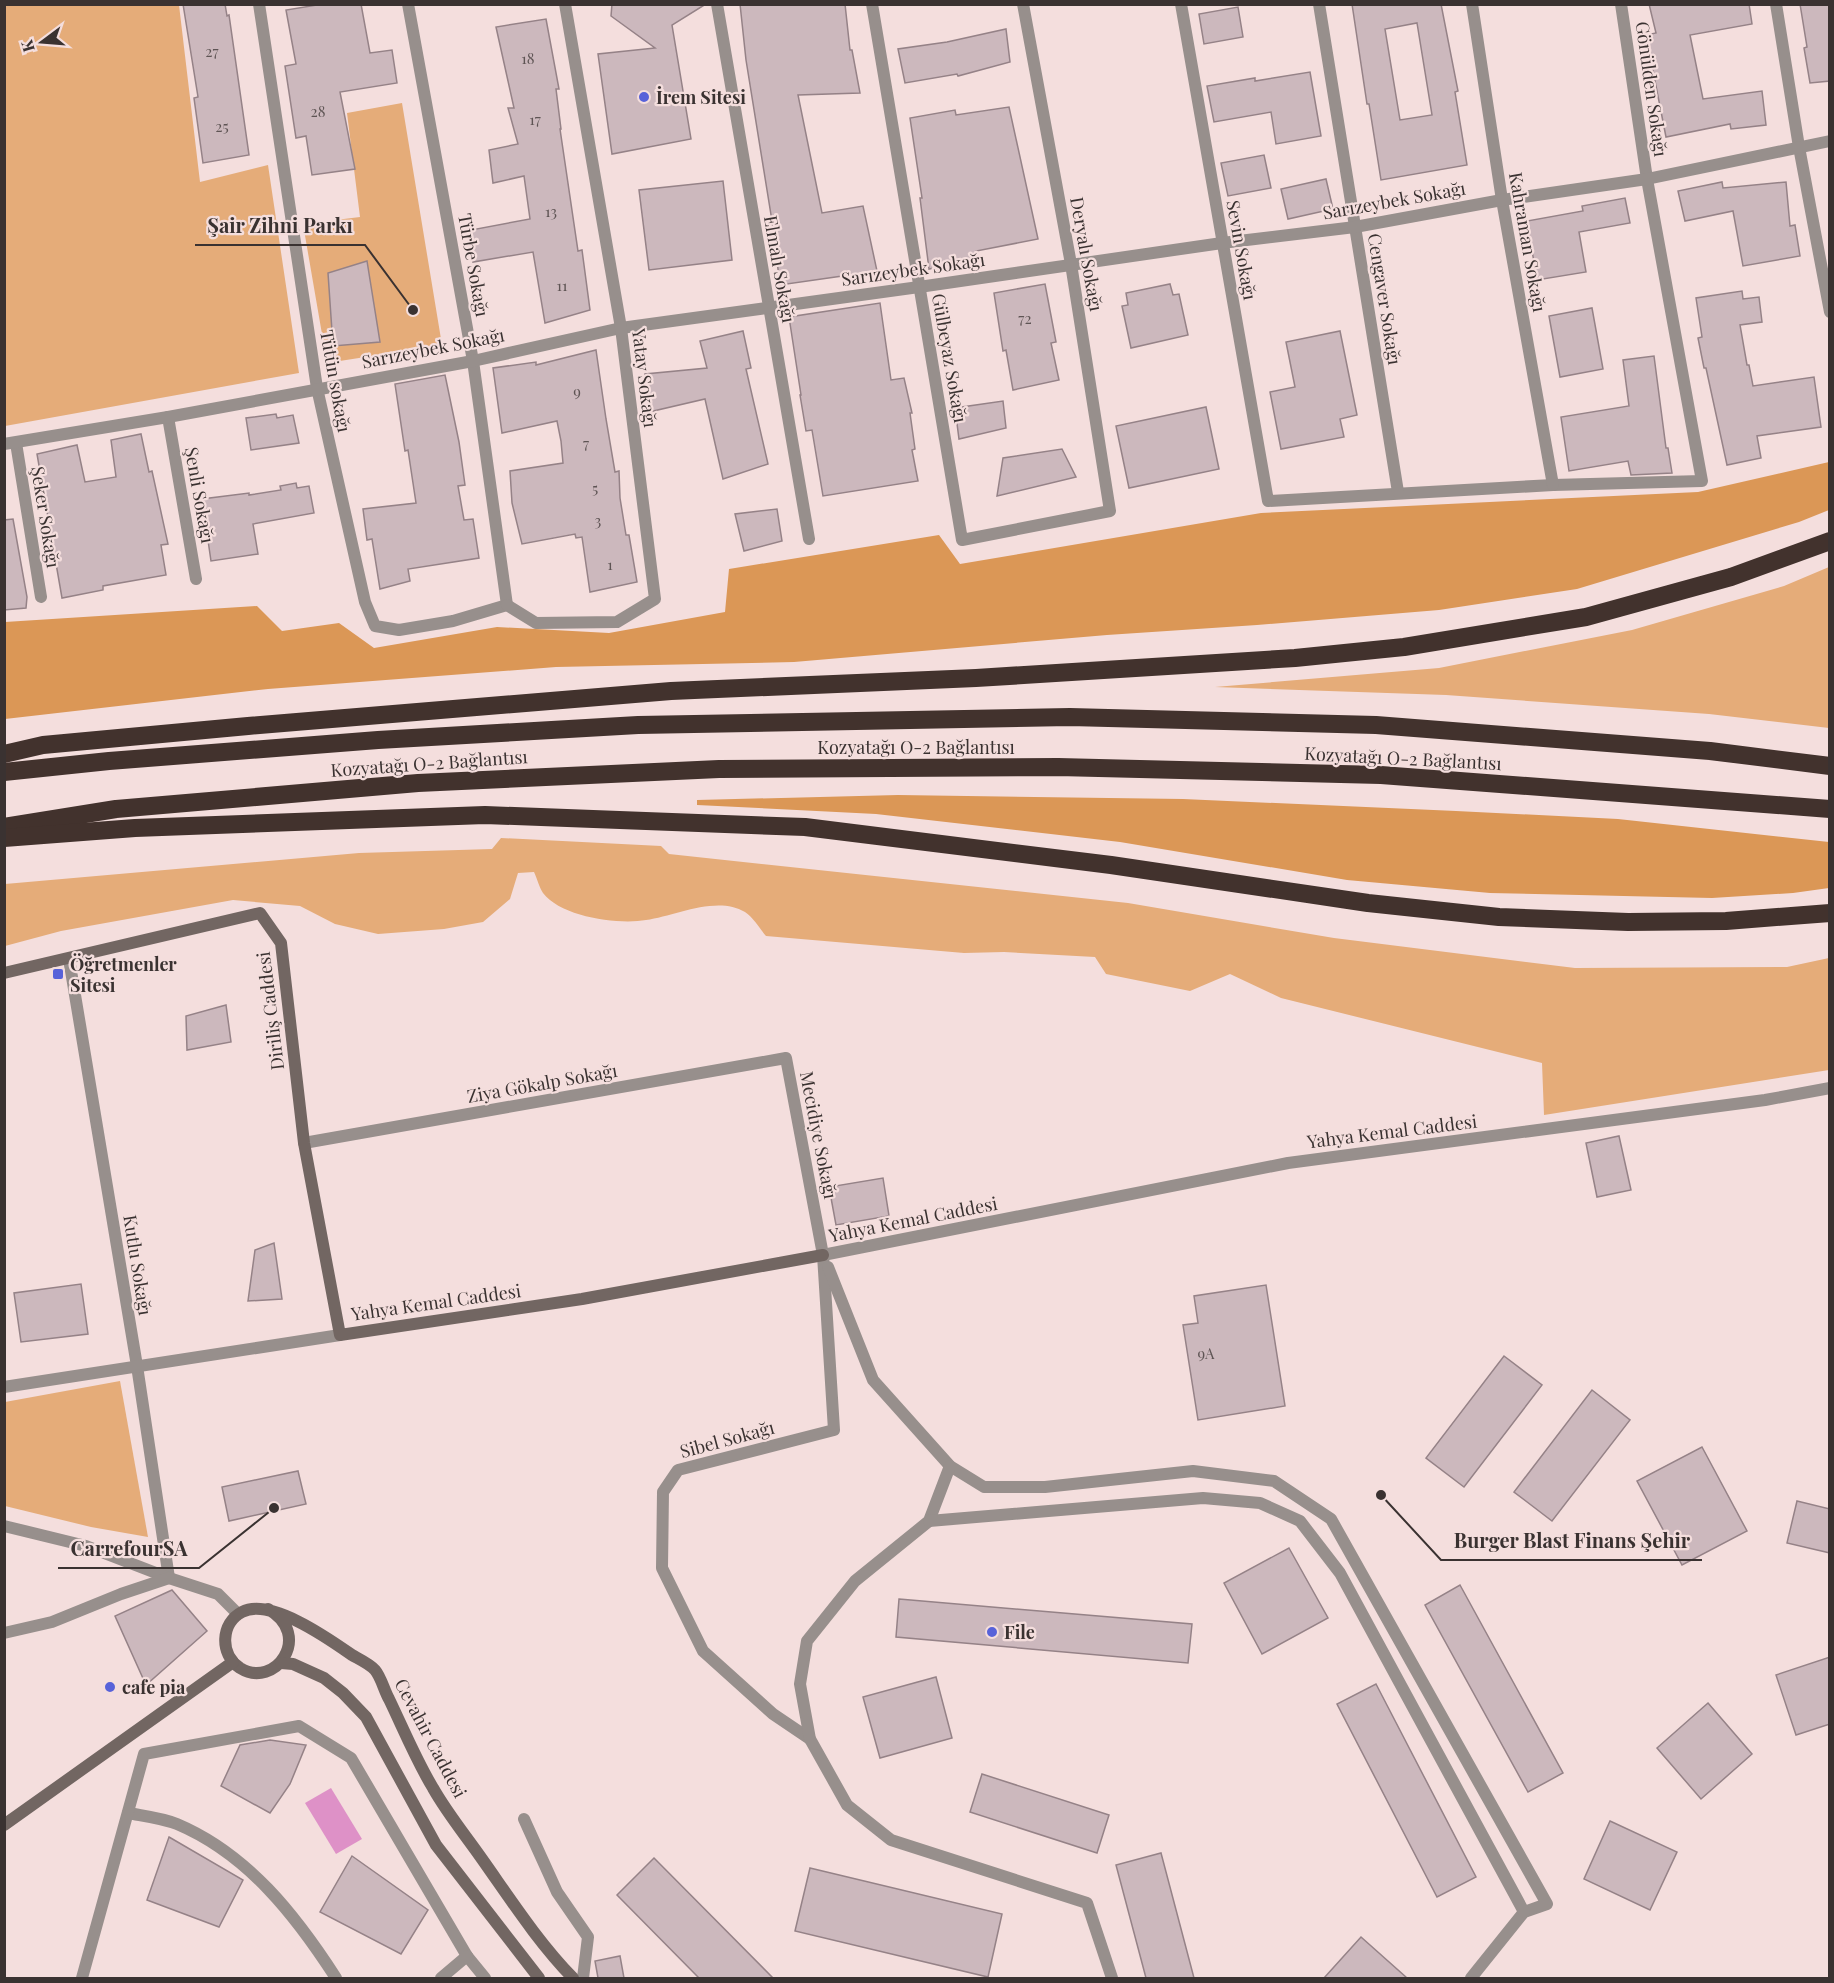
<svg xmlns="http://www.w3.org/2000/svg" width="1834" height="1983" viewBox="0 0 1834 1983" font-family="'Playfair Display',serif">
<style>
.green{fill:#e5ac79}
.forest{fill:#db9756}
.water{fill:#de91c7}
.building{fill:#ccb8bd;stroke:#958287;stroke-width:1.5;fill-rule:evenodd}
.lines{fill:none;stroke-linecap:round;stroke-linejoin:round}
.street{stroke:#978f8c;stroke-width:12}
.secondary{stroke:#726662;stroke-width:12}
.highway{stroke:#42322d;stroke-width:18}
.poi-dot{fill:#5762d9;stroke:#f4dedd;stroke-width:2}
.labels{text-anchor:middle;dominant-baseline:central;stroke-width:4.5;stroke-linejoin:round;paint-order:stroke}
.number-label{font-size:15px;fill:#5e5454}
.street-label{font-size:18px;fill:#3a3231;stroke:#f4dedd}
.poi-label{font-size:18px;font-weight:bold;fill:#3a3231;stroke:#f4dedd;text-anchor:start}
.leader{fill:none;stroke:#3a3231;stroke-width:2}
.callout-dot{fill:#3a3231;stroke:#f4dedd;stroke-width:2}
.callout-label{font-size:20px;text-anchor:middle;font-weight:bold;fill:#3a3231;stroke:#f4dedd;stroke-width:4.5;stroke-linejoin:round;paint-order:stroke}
</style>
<rect width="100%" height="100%" fill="#f4dedd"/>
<g class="green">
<path d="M5,4L179,5L200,182L268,165L299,373L5,426Z"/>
<path d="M402,103L442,345L327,363L303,224L360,217L347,113Z"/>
<path d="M1829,567V728L1709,714L1446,695L1215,687L1439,668L1632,630L1784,586Z"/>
<path d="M501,838L661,846L669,854L1128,903L1334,938L1575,968L1787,967L1829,958V1070L1544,1115L1542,1063L1281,998L1230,974L1190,991L1106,974L1095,957L1004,952L964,953L766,936C760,929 753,917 745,912C717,895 675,916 646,920C619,925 561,917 543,893C539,887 537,878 534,872L518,873L510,899L483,922L444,929L378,934L335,924L300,906L233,900L61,931L5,946V884L359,853L492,849Z"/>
<path d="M120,1381L148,1537L91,1527L5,1506V1402Z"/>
</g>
<g class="forest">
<path d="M1829,462V510L1799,522L1577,589L1439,610L1257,625L1107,635L794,662L556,667L268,689L5,719V622L257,606L282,631L339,623L374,648L497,627L609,633L725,612L729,569L939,535L960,564L1261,513L1698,492Z"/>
<path d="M898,795L1183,799L1456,811L1618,819L1829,842V888L1793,893L1712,898L1490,893L1347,880L1120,842L876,814L697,805V800Z"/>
</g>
<path class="water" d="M331,1788L362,1839L336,1854L305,1803Z"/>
<g class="building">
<path d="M183,4H225L227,16L229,15L249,155L203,163L194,98L198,97Z"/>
<path d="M323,4H361L370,53L392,50L397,83L340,92L355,169L312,175L306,136L296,138L285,66L296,64L286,10Z"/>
<path d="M612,4H706L672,25L691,139L612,154L598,54L655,48L611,16Z"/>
<path d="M740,4H845L850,50H852L860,93L798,95L822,213L863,206L877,271L780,285L772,221L746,60Z"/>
<path d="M1352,4H1441L1458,91L1455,92L1467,165L1381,180L1369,104H1367ZM1417,23L1432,115L1400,120L1385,29Z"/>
<path d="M1649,4H1749L1752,24L1690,35L1703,99L1762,91L1766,125L1731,129L1730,124L1666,137L1646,35L1656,33Z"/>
<path d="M1800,4H1830V81L1810,83L1804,48L1807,47Z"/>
<path d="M1238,7L1243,37L1204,44L1199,14Z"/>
<path d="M546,19L559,89H556L561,129H560L578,251L582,250L590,310L545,323L533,252L473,262L471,230L530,219L524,176L493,183L489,150L518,144L508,108H514L496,27Z"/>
<path d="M1006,29L1010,62L958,76L957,74L905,83L898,49L947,42Z"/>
<path d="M1310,72L1321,136L1276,144L1271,112L1214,122L1207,86L1255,78V81Z"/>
<path d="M1009,107L1038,239L976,251L977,259L929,269L920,198H922L910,118L955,110L956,115Z"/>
<path d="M1264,155L1271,188L1228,196L1221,163Z"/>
<path d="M1326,179L1333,209L1288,219L1281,189Z"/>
<path d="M723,181L732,260L649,270L639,190Z"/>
<path d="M1722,182L1723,188L1786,182L1790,226L1795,225L1800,256L1743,266L1733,211L1685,221L1678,191Z"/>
<path d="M1625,198L1630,223L1579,232L1586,272L1537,280L1527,221L1583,211L1582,206Z"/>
<path d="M367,261L380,342L333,346L328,273Z"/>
<path d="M1045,284L1056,342L1051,343L1059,380L1013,390L1006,350L1003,351L994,293Z"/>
<path d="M1170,284L1173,295L1179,294L1188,335L1131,348L1122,306L1128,305L1126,293Z"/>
<path d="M1742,291L1743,299L1759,297L1762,322L1740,325L1747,365H1749L1753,386L1814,377L1821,427L1757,436L1761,458L1727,465L1706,368H1704L1698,338L1702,337L1696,298Z"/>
<path d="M880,303L891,380L904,378L912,413H910L915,449L912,450L918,481L823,496L812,430L806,431L800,395H801L789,317Z"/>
<path d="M1592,308L1603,369L1560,377L1549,316Z"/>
<path d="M743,331L751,368L746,369L768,464L723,479L705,399L649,412L645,374L707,368L700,341Z"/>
<path d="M1340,331L1357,415L1340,419L1344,437L1281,449L1270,392L1295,387L1286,342Z"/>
<path d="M596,350L606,419L615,472L619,471L620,498L626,535H629L637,582L590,592L582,537L576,538L575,534L522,544L512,503L510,471L563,463L561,441L557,421L502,433L493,368L536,362V365Z"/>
<path d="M1654,356L1666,448H1668L1672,473L1631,475L1628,461L1569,471L1561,417L1629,406L1623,360Z"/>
<path d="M445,375L459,442L465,485L458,486L464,520L473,519L479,558L408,569L410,581L380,589L372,539L367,540L363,509L416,503L408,450L405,451L395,384Z"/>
<path d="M1003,401L1006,428L959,439L955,408Z"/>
<path d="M1206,407L1219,469L1129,488L1116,426Z"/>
<path d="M276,414L277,418L293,415L299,443L251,450L246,418Z"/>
<path d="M141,434L149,472L152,471L168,544L161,545L166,575L103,586V590L62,598L37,454L77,445L85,482L116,477L111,440Z"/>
<path d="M1062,449L1076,477L997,496L1003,458Z"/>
<path d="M296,483L297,488L309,486L314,513L253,524L258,554L211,561L202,499L249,493V495L281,490L280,486Z"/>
<path d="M777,509L782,541L744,551L735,514Z"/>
<path d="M13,519L27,597L26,608L4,610V520Z"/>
<path d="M226,1005L231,1042L187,1050L186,1016Z"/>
<path d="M1619,1136L1631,1190L1597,1197L1586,1143Z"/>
<path d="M883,1178L889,1216L836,1225L829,1187Z"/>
<path d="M274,1243L282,1299L248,1301L255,1250Z"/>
<path d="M81,1284L88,1334L21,1342L14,1293Z"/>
<path d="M1266,1285L1285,1406L1198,1420L1183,1325L1198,1323L1194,1296Z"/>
<path d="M1504,1356L1542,1385L1464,1487L1426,1458Z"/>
<path d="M1592,1390L1630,1420L1552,1521L1514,1492Z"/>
<path d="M1702,1447L1747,1531L1682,1565L1637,1481Z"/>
<path d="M298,1471L306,1504L229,1521L222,1487Z"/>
<path d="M1797,1501L1830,1509V1553L1787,1543Z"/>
<path d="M1289,1548L1328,1618L1262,1654L1224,1583Z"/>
<path d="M1460,1585L1563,1773L1528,1792L1425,1605Z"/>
<path d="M172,1590L207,1631L146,1685L115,1616Z"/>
<path d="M899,1599L1192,1624L1188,1663L896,1637Z"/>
<path d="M1830,1657V1724L1796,1735L1776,1675Z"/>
<path d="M936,1677L952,1738L880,1758L863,1697Z"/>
<path d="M1376,1684L1476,1877L1437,1897L1337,1704Z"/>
<path d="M1708,1703L1752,1754L1701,1799L1657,1748Z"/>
<path d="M270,1740L306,1745L290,1784L270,1813L221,1786L240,1745Z"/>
<path d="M982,1774L1109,1815L1097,1853L970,1812Z"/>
<path d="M1610,1821L1677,1852L1650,1910L1584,1879Z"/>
<path d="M169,1837L243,1880L219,1927L147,1900Z"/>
<path d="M1161,1853L1194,1978H1146L1116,1865Z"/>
<path d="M352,1856L428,1910L401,1954L320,1912Z"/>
<path d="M654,1858L773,1978H699L617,1895Z"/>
<path d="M810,1868L1002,1914L988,1977L795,1931Z"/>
<path d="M1361,1937L1407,1978H1324Z"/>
<path d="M620,1956L624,1978H598L595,1961Z"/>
</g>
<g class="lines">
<g class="street">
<path d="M259,4L317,388L365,602L375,626L399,630L453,621L507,605"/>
<path d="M408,4L473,361L507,605"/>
<path d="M717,4L809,539"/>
<path d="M872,4L962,540L1110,511L1071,264L1023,4"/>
<path d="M1181,4L1268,501L1553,485L1702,481L1647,179L1621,4"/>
<path d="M1319,4L1398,492"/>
<path d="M1472,4L1502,200L1553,485"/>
<path d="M1776,4L1799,147L1830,312"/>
<path d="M168,417L196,579"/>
<path d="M16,443L41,597"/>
<path d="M4,444L168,417L473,361L621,328L919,287L1222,243L1355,227L1502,200L1647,179L1830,141"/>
<path d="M507,605L536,623L617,622L655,599L621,328L565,4"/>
<path d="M69,959L137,1366L169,1578"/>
<path d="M304,1143L786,1058L823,1255L834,1430L678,1470L663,1492L662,1568L703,1651L773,1714L810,1739"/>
<path d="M823,1255L1288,1163L1765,1100L1830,1088"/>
<path d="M828,1267L873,1380L950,1466L984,1487H1045L1193,1471L1274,1481L1331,1519L1547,1904L1524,1912L1471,1978"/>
<path d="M4,1387L340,1335"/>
<path d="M950,1466L929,1521L855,1581L807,1641L800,1684L810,1739L847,1805L891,1840L1087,1903L1112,1978"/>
<path d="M929,1521L1203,1498L1260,1503L1300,1521L1340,1573L1524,1912"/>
<path d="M4,1526L86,1546L169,1578L218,1594L238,1614"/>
<path d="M4,1633L52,1622L121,1594L169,1578"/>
<path d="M128,1813C144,1816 162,1818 177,1824C248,1854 296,1916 336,1978"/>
<path d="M524,1819L557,1892L588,1937L583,1978"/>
<path d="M82,1978L144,1754L299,1726L351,1758L467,1956L485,1978"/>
<path d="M441,1978L467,1956"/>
</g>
<g class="secondary">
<path d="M4,973L260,913L281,943L304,1143L340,1335L582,1299L823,1255"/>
<path d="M268,1609C314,1635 275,1690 240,1668C219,1654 221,1623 242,1612C270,1597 329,1639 352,1655C359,1659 370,1664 375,1670C381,1677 384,1690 389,1699C403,1728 416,1760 433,1788C447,1813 466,1836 482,1859C511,1900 538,1942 573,1978"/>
<path d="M281,1663L293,1664L324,1678L343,1693L366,1717L436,1845L539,1978"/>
<path d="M4,1825L233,1662"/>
</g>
<g class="highway">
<path d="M4,754L43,745L248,726L671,691L976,678L1295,658L1404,647L1586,617L1731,577L1830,541"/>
<path d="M4,772L109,761L378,740L638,725L1070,717L1376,725L1710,751L1830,766"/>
<path d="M4,827L116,809L418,783L719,769L1058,767L1381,775L1830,809"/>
<path d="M4,838L135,828L485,815L805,827L1111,865L1368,903L1499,917L1628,922L1726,921L1830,913"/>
</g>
</g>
<g class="poi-dot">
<circle cx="644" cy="97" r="6"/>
<rect x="52" y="968" width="12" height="12" rx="3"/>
<circle cx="992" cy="1632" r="6"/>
<circle cx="110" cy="1687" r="6"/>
</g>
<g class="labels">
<g class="number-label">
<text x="212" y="51">27</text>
<text x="528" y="58">18</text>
<text x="318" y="111">28</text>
<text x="535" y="119">17</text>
<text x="222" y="126">25</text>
<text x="551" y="211">13</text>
<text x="562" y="285">11</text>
<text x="1025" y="318">72</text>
<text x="577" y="391">9</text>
<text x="586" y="443">7</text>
<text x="595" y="488">5</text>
<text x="598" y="520">3</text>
<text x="610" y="564">1</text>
<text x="1206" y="1353">9A</text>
</g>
<g class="street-label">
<text transform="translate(1652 89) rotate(82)">Gönülden Sokağı</text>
<text transform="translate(1394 200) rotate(-10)">Sarızeybek Sokağı</text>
<text transform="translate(1528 242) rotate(80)">Kahraman Sokağı</text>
<text transform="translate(1242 250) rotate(80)">Sevin Sokağı</text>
<text transform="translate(1087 254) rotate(80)">Deryalı Sokağı</text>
<text transform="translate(474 265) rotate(80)">Türbe Sokağı</text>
<text transform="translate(780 269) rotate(80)">Elmalı Sokağı</text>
<text transform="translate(913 269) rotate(-8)">Sarızeybek Sokağı</text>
<text transform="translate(1385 299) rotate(81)">Cengaver Sokağı</text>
<text transform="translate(433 348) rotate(-11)">Sarızeybek Sokağı</text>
<text transform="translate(950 358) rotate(80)">Gülbeyaz Sokağı</text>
<text transform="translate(645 378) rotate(83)">Yatay Sokağı</text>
<text transform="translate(336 381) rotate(80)">Tütün sokağı</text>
<text transform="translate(200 495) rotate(80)">Şenli Sokağı</text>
<text transform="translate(46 517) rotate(81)">Şeker Sokağı</text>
<text x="916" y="747">Kozyatağı O-2 Bağlantısı</text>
<text transform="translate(1403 758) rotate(3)">Kozyatağı O-2 Bağlantısı</text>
<text transform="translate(429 763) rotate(-4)">Kozyatağı O-2 Bağlantısı</text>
<text transform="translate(270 1011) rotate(-97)">Diriliş Caddesi</text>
<text transform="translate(542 1083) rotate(-10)">Ziya Gökalp Sokağı</text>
<text transform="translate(1392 1131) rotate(-7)">Yahya Kemal Caddesi</text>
<text transform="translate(819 1135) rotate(79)">Mecidiye Sokağı</text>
<text transform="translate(913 1219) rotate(-11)">Yahya Kemal Caddesi</text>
<text transform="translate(138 1265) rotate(81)">Kutlu Sokağı</text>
<text transform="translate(436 1302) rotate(-8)">Yahya Kemal Caddesi</text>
<text transform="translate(727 1439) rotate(-15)">Sibel Sokağı</text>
<text transform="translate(431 1738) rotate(62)">Cevahir Caddesi</text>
</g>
<g class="poi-label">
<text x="656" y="97">İrem Sitesi</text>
<text x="70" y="964">Öğretmenler<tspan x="70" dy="21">Sitesi</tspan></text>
<text x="1004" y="1632">File</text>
<text x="122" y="1687">cafe pia</text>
</g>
</g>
<path class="leader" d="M413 310L365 245H195M1381 1495L1441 1560H1702M274 1508L199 1568H58"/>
<g class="callout-dot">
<circle cx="413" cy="310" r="6"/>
<circle cx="1381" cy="1495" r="6"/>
<circle cx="274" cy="1508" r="6"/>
</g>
<g class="callout-label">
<text x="280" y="233">Şair Zihni Parkı</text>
<text x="1572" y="1548">Burger Blast Finans Şehir</text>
<text x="129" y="1556">CarrefourSA</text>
</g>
<rect width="1834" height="1983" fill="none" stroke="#3a3231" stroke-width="12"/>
<g transform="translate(42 42) rotate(254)" stroke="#f4dedd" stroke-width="4.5" paint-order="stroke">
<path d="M0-4.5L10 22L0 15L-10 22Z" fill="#3a3231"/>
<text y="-9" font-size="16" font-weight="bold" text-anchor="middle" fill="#3a3231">K</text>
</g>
</svg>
